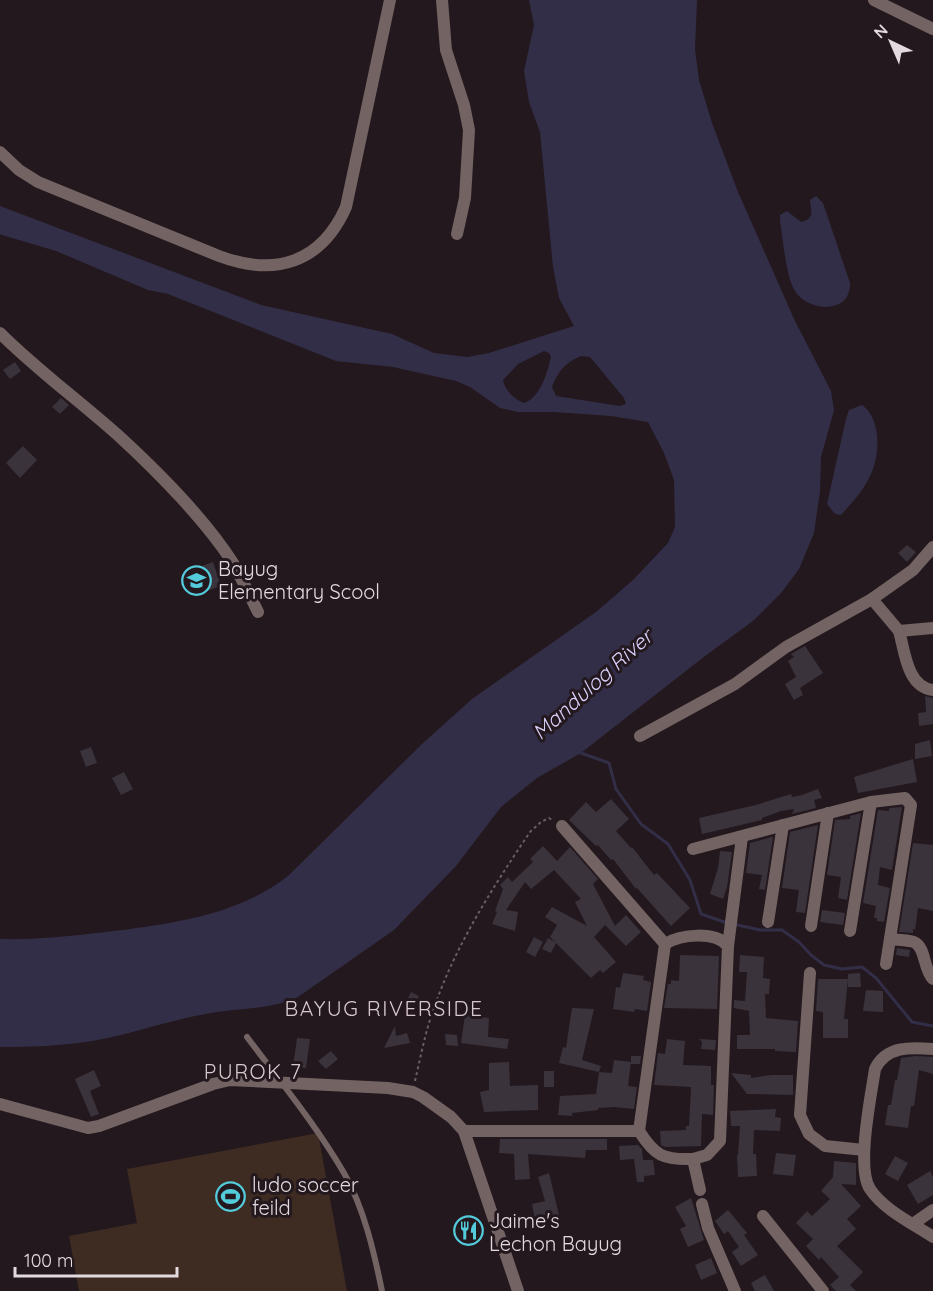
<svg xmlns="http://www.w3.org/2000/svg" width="933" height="1291" viewBox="0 0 933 1291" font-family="Quicksand,sans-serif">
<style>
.green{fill:#3e2b22}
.water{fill:#332e48;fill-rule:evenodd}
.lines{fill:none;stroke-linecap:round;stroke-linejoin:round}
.stream{stroke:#332e48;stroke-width:3}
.building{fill:#3a333c}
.path{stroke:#685e63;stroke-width:2;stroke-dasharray:3 3;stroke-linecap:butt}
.lane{stroke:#736363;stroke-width:6}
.street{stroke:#736363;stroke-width:12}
.labels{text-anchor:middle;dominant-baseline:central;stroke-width:6;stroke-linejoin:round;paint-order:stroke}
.poi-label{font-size:20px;fill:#e2dade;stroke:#23181d;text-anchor:start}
.water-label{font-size:21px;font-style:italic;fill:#d8d1fd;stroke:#23181d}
.neighbourhood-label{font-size:21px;letter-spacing:1.5px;fill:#d7c8cf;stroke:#23181d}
</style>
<rect width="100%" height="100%" fill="#23181d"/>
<path class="green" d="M318,1133L347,1291H79L69,1236L137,1223L127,1169Z"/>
<g class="water">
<path d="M529,0H697L695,49L699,80L712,123L738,192L795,321L831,391L834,410L821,457L820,491L814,533L799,569L782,592L753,621L705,656L581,753L537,778L501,807L456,866L394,930L298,997C272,1009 245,1008 217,1012C175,1018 134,1034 92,1041C61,1046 31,1047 0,1047V939C35,940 71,936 106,932C169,924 237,916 288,876L422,744L472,699L596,612L633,580L668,543L675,527L674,480L664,453L648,422L611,416L554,412H518L500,408L470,387L456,381L393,367L336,361L168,294L148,290L56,251L2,235L0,234V206L261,305L392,334L434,353L467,357L489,353L574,326L559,298L553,267L540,132L529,102L524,71L534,25ZM544,351L549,353L551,357C547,373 541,397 524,403C514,399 505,391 503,380L518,364ZM581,356L590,357L624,398L626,404L620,406L556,396L552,387C558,371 566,362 581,356Z"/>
<path d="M816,196L823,203L850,283C851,315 808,312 795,291C786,277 783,239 780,221V215L787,211L801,222C815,219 811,211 810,200Z"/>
<path d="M862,405C882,419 880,456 870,476C863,491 852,503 841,515L835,514L827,504L846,419L849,410Z"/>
</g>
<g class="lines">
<g class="stream">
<path d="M578,750L581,753L609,763L616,789L641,824L668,844L690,880L701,914L727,923"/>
<path d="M733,924L760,930H782L799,942L811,955L824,965L842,969L862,967L876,978L912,1022L933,1026"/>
</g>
</g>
<g class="building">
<path d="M15,362L21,371L10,379L3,370Z"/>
<path d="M61,398L69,405L60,414L52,407Z"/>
<path d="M23,446L37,460L20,478L6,463Z"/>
<path d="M907,545L916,552L907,562L898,553Z"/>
<path d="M213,562L221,586L204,592L196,568Z"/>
<path d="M805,646L823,673L800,688L803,695L794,700L785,684L796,677L788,661L794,657L791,654Z"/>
<path d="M925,696L933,698V724L919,726L918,713L926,712Z"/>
<path d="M930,740L932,756L915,759V744Z"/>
<path d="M91,747L97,763L86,767L80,751Z"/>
<path d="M913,759L917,782L858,793L854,777Z"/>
<path d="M124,772L133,789L121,795L112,778Z"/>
<path d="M818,789L822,798L814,800L816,808L792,814L794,809L781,811L762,818V820L702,834L699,818L756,805L791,794L792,797L802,795Z"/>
<path d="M611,799L629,819L616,831L631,848L632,847L654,875L657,873L690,908L671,926L637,888L636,889L613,859L611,860L598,845L596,846L569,820L586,802L596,812Z"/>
<path d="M902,807L892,870L880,867L878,885L890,888L884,922L877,921V918H874L876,906L863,903L878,810L889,811V808Z"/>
<path d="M861,813L847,900L838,898L841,877L827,875L835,820L850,819V816Z"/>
<path d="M818,825L805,913L796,912L799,890L782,888L790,832Z"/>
<path d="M772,837H773L765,890L759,889L762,875L746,873L750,843Z"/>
<path d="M913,843L933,845V911L918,908L915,930L913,929V933L899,932Z"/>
<path d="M543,846L557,861L570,847L598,879L593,884L615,926L626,915L641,932L626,946L605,925L594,937L616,962L603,973L600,970L591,978L556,943L551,953L542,949L548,938L555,942L550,937L557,925L545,917L552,907L587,926L575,902L581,899L554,870L531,889L525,882L506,910L518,912L515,931L492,924L497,912L495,911L503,889L500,885L508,877L512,882L533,862L530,859Z"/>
<path d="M720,851L732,852L727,887L723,899L710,894L718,868Z"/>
<path d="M822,910L845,913L843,925L820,922Z"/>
<path d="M534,937L543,942L535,957L526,952Z"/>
<path d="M897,948L910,950L909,957L896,955Z"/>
<path d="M680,955L719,956L717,1009L664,1008L668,984H671V980L679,981Z"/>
<path d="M740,955L764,957L763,978L770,979L769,994H765L766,1018L798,1021L796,1052L775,1051V1049H737V1035H750L749,1011L734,1008V1000L745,1001L747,972H739Z"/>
<path d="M623,973L644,976L643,980L651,982L647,1011L635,1009L634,1012L613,1009L616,987L620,988Z"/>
<path d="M860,973L861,987H848V974Z"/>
<path d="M818,979H848L844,1019H848V1038H823V1012L816,1011Z"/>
<path d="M866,990L883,991V1012L863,1011Z"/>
<path d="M411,992L419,996L413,1008L405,1004Z"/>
<path d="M572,1008L594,1009L582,1060L601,1066L599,1072L612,1073L614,1060L631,1062L628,1086L637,1087L634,1109L614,1107L598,1108V1110L572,1113V1116L558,1115L560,1096L596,1094L599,1072L559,1063L563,1047L566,1048Z"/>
<path d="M465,1015L489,1018L488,1037L509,1039L507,1049L461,1043Z"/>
<path d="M395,1026L396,1036L407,1033L410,1043L384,1048Z"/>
<path d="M445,1034L457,1035L458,1046L446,1045Z"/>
<path d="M297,1038L310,1039L306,1068L293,1067Z"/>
<path d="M667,1039L685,1041L683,1065L711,1066V1085H714L713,1115L702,1114L701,1146L665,1147L661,1145L660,1131L686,1130V1126H689L691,1087L654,1085L658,1053L665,1054Z"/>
<path d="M699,1039L716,1040L715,1050L701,1049L702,1042Z"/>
<path d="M331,1051L338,1059L326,1069L318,1061Z"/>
<path d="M631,1056H641L640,1064H631Z"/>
<path d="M916,1056L933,1057V1074L919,1070L914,1106H911L908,1128L885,1125L888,1105H891L895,1080H897L901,1058Z"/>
<path d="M509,1062L510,1086L538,1085V1110L484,1112L480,1092L489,1090V1063Z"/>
<path d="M94,1070L101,1086L90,1091L99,1114L91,1117L75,1079Z"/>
<rect x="544" y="1071" width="10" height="16"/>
<path d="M731,1073L751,1075V1078L771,1075H793V1095L747,1094Z"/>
<path d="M776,1109L775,1117L781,1118L780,1131L754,1130L753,1154H756L757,1176L738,1177L737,1155H738L740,1126H731L730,1111Z"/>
<path d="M500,1139H607V1150H586L585,1158L528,1154L530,1179L515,1180L514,1154L499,1153Z"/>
<path d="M638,1145L642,1149L643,1160H653L655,1175L644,1176V1182H637L634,1159L620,1160L619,1146Z"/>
<path d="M776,1153L796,1155L793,1176L773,1174Z"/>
<path d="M895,1156L908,1163L898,1181L885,1174Z"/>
<path d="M834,1161L856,1163V1185L841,1184L861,1206L847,1219L856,1229L837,1246L863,1272L850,1285L856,1291H836L830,1285L839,1277L821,1257L819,1260L806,1246L813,1239L796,1223L807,1211L812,1216L830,1199L821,1191L833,1177Z"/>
<path d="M930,1171L933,1177V1195L918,1204L907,1185Z"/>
<path d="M549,1173L559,1215L535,1220L532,1204L545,1201L538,1177Z"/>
<path d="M691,1198L704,1240L688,1247L680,1229L686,1226L675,1207Z"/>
<path d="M728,1210L747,1233L744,1235L758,1255L741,1266L732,1252L739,1247L728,1231L724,1234L715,1221Z"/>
<path d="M711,1258L717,1273L701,1280L695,1265Z"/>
<path d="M765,1275L774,1291H755L751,1283Z"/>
</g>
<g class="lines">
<path class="path" d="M415,1081C421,1055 426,1029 435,1005C457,943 493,887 530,832L541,822L549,818L552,820"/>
<path class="lane" d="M247,1037C280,1081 316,1125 344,1173C364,1208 374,1252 382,1291"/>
<g class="street">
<path d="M442,0L446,50L464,105L469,130L465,198L457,234"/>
<path d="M874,0L933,29"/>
<path d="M0,152L19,170L38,182L219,256C275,277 321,263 346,207L390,0"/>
<path d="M0,333C37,370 81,402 121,438C158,472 206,521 233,563C242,579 250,596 258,612"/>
<path d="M872,599L899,631L933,628"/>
<path d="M899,631C905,652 907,687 933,690"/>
<path d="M640,736L735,684L786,647L872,599L913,570L933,547"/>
<path d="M562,826L665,944L639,1131C655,1156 663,1160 693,1159L700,1190"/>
<path d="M693,849L871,802L905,798L911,805L886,964"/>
<path d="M768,922L783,825"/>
<path d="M811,926L828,813"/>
<path d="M850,931L871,802"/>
<path d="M890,939C897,940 907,940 914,942C926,947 923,969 933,979"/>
<path d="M665,944C681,934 715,931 728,946L720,1141L707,1155L693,1159"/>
<path d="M728,946L742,837"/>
<path d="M810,973L800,1115L809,1134L825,1146L864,1150"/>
<path d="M933,1049C910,1047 886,1046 875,1069C871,1096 856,1168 870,1189C884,1210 912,1223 933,1237"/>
<path d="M0,1104L88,1128L99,1126L213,1084L230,1080L388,1088L413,1092L423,1097L451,1117L464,1131L518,1291"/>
<path d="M464,1131H639"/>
<path d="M702,1204L708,1228L735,1291"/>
<path d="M763,1216L823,1291"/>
<path d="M913,1224L933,1210"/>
</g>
</g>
<defs>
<symbol id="school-ring" viewBox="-11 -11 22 22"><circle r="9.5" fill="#23181d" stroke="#53cbdb" stroke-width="1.5"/><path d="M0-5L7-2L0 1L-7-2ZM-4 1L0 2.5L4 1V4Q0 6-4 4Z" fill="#53cbdb"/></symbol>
<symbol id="stadium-ring" viewBox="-11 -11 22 22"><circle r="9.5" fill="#23181d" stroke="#53cbdb" stroke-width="1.5"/><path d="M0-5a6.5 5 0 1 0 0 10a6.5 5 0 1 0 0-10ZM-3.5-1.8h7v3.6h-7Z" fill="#53cbdb"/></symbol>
<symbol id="restaurant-ring" viewBox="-11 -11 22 22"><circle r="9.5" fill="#23181d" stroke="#53cbdb" stroke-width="1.5"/><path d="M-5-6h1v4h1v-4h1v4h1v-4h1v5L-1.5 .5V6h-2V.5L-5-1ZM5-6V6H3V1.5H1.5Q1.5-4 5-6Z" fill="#53cbdb"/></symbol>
</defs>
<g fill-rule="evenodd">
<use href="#school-ring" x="180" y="564" width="33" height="33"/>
<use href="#stadium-ring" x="214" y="1180" width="33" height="33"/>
<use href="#restaurant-ring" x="452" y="1214" width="33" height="33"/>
</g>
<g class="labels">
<g class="poi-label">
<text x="218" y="568">Bayug<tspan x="218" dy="23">Elementary Scool</tspan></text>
<text x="252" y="1184">ludo soccer<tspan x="252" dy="23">feild</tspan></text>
<text x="489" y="1220">Jaime's<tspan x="489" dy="23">Lechon Bayug</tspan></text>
</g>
<g class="water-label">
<text transform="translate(592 684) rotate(-42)">Mandulog River</text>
</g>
<g class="neighbourhood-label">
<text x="384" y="1008">BAYUG RIVERSIDE</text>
<text x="253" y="1071">PUROK 7</text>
</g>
</g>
<g transform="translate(891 42) rotate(316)" stroke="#23181d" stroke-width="4.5" paint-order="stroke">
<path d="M0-4.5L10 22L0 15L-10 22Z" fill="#e2dade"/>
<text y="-9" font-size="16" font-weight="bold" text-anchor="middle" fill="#e2dade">N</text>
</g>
<path d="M15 1267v9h162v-9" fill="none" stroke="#e2dade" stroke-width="3"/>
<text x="24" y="1267" font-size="18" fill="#e2dade" stroke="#23181d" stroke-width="4.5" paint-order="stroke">100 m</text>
</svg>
